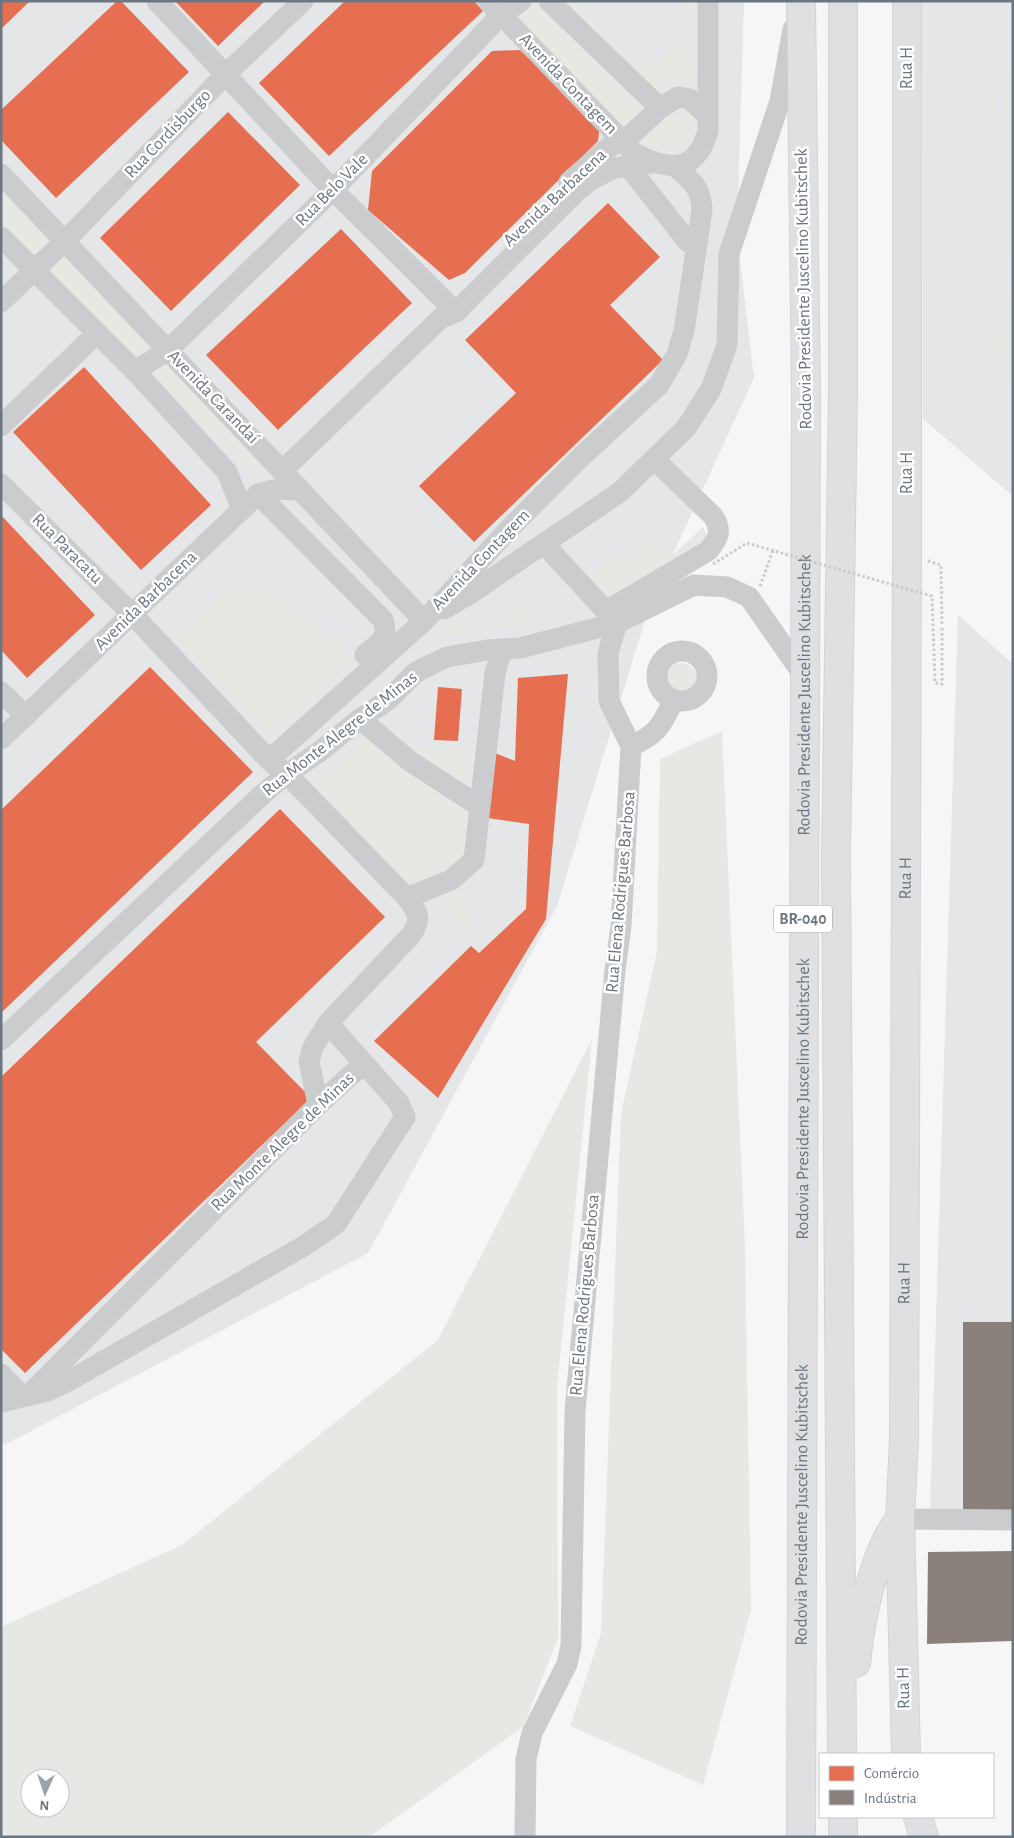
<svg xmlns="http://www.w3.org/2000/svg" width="1014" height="1838" viewBox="0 0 1014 1838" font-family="'Alegreya Sans',sans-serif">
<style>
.built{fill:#e5e6e7}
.green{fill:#e6e8e4;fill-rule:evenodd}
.shops{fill:#e76f51}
.industry{fill:#8a817c}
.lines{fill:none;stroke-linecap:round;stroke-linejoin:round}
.major-casing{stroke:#d3d4d5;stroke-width:30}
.highway-casing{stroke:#d3d3d4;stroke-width:30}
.path{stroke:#c9cacb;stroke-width:3;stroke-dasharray:2.5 2.5;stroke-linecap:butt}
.minor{stroke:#cbcccd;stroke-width:21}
.major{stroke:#dfe0e1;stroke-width:28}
.highway{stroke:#dfe0e1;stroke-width:28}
.path-bridge{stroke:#c9cacb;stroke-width:3;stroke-dasharray:2.5 2.5;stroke-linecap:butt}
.labels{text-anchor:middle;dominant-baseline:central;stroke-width:5;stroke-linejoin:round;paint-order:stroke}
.shield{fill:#fff;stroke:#979fa8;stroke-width:1}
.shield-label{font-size:16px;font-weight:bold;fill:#6a7682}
.street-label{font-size:18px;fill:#6a7682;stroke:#fff}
</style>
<rect width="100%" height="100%" fill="#f6f6f6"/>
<g class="built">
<path d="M1,1H744L737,234L754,378L650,604L557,906L368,1253L10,1442L1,1445Z"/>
<path d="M922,1H1013V496L923,419Z"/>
<path d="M958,615L1013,664V1510H930Z"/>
</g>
<g class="green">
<path d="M499,1H538L642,110L675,109L693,114L700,132L694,152L669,158L641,150Z"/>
<path d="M560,1H577L609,43L630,65L658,63L680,49L685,1H700L699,69L673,92L647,93Z"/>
<path d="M1013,62V259L994,255L1005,79Z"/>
<path d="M1,184L270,472L266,477L256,479L246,470L1,222Z"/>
<path d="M1013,282V392L989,347Z"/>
<path d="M703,527L708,540L620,594L596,595L590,584C590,582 591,579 592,577C600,564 642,542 656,536L673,555Z"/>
<path d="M242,586H269L350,658L277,730L323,777L376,730L410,748H476L467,934L380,853L172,634Z"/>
<path d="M563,596L568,610L513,626L430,637L467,617L524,608Z"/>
<circle cx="681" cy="678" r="15"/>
<path d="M722,731L745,1247L751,1610L703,1785L570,1726L601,1633L621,1113L657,952L660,759Z"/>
<path d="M592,1039L557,1388L558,1638L523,1727L369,1837H1V1627L182,1545L438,1340ZM30,1778H60V1808H30Z"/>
</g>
<g class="shops">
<path d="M1,1H30L1,29Z"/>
<path d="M117,1H121L189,72L56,198L1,140V110Z"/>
<path d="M175,1H265L218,46Z"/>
<path d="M345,1H474L483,11L329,156L259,83Z"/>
<path d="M520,50L600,125L598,141L465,273L449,280L368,210L372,171L492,51Z"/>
<path d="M228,112L300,185L171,311L100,238Z"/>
<path d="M608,203L660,257L610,305L663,360L474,542L419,486L516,393L465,340Z"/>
<path d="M341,229L412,303L278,430L206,355Z"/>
<path d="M84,367L211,505L141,570L13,432Z"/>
<path d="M1,515L95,615L27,678L1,650Z"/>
<path d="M150,667L253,772L1,1013V810Z"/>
<path d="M568,674L546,919L438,1098L374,1041L471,946L479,953L526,909L529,824L488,818L495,753L515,761L518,678Z"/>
<path d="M438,687L462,689L458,741L434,740Z"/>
<path d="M280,809L385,917L256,1042L311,1098L25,1373L1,1349V1077Z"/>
</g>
<g class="industry">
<rect x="963" y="1322" width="50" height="188"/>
<path d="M1013,1551V1641L927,1644L928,1552Z"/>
</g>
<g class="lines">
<defs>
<g id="major">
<path id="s1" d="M906,1754L900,1519L904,1440L907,554V1"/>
<path d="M918,1817L924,1837"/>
</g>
<g id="highway">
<path d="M856,1663C860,1623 868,1583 884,1546C888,1536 894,1527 900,1519"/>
<path d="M842,1754L836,856L843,391V1"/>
<path d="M843,1817V1837"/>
<path id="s2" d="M801,1837L806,395L801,1"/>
</g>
</defs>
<use href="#major" class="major-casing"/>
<use href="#highway" class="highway-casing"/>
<g class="path">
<path d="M928,561L941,565L942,626"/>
<path d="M760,586L773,550"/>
</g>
<g class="minor">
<path d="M157,1L333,190L456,312"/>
<path d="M488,1L634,153C668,171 696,174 708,131V1"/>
<path d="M549,1L660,108"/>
<path d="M628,166L688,242"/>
<path d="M1,174L424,621"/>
<path d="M569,182L608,148L630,136L660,108L678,97L690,99L708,116"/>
<path d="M1,237L135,371L227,472L242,509"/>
<path d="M1,302L65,241L225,75L303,1"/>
<path d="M135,371L168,350L333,190L501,15L521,1"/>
<path d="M1,426L97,333"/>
<path d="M283,470L441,318L456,312L578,190L592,179L614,168L652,163"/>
<path d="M1,484L132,614L269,760L287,774L407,898C418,913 422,916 412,934L328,1023L399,1103L405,1117L336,1224L302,1247L67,1382L47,1391L1,1402"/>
<path d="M258,494L383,620C390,639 378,643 365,655"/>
<path d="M544,544L615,621"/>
<path d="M444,609L468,595L620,492L686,428L711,389L727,345L729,254L780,101L793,29"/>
<path d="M606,611L708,551C718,539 723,531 713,516L654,459"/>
<circle cx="682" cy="676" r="25"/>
<path d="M1,692L26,716"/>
<path d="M360,719L411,762L479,806"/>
<path d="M1,739L258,494C274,489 285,488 302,491"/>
<path d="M631,746C659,734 661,725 674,700"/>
<path d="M269,760L424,621L510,528L581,457L659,385L677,354L684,331L702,210C701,186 691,181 675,166"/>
<path d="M407,898L451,880L474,860L495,673L502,649"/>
<path d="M1,1040L264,793L287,774L319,752L360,719L388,700L415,673L426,667L447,657L488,650L520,648L617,623L694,585L727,587L749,597L804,676"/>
<path d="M318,1105L309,1061L313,1047L328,1023"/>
<path d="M1,1374L22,1396"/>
<path d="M29,1395L318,1105L363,1064"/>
<path d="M900,1519L1013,1520"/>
<path d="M525,1837L526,1759L532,1733L567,1664L571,1646L575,1411L615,970L621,926L631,746L609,701L608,653L617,623"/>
</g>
<use href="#major" class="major"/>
<use href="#highway" class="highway"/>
<path class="path-bridge" d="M713,564L747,543L932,596L935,683L942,684V626"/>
</g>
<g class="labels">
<rect class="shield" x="774" y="905.5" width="58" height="27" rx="4"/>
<g class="shield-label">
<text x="803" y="919">BR-040</text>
</g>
<g class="street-label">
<text transform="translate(907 68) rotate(-90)">Rua H</text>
<text transform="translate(568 84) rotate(46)">Avenida Contagem</text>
<text transform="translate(168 134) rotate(-46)">Rua Cordisburgo</text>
<text transform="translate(332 190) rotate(-45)">Rua Belo Vale</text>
<text transform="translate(555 198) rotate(-43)">Avenida Barbacena</text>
<text transform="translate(804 289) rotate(-91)">Rodovia Presidente Juscelino Kubitschek</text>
<text transform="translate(213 397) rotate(46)">Avenida Carandaí</text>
<text transform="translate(907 473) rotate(-90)">Rua H</text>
<text transform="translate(67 549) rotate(45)">Rua Paracatu</text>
<text transform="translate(481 560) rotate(-46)">Avenida Contagem</text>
<text transform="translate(146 601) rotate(-44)">Avenida Barbacena</text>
<text stroke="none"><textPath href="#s2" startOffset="1142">Rodovia Presidente Juscelino Kubitschek</textPath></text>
<text transform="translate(340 734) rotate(-38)">Rua Monte Alegre de Minas</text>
<text stroke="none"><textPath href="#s1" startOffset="876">Rua H</textPath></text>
<text transform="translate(621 892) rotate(-85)">Rua Elena Rodrigues Barbosa</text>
<text stroke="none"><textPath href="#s2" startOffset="738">Rodovia Presidente Juscelino Kubitschek</textPath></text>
<text transform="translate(283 1142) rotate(-44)">Rua Monte Alegre de Minas</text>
<text stroke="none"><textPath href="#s1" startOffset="471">Rua H</textPath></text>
<text transform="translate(585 1295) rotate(-85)">Rua Elena Rodrigues Barbosa</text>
<text stroke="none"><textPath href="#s2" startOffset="332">Rodovia Presidente Juscelino Kubitschek</textPath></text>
<text transform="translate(904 1688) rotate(-91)">Rua H</text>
</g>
</g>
<rect width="1014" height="1838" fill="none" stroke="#6a7682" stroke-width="5"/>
<rect x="819" y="1753" width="175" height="65" fill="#ffffff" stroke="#c3c8cd"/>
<rect x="829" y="1766" width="25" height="15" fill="#e76f51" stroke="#c3c8cd"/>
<text x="864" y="1778" font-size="15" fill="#6a7682">Comércio</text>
<rect x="829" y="1790" width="25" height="15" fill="#8a817c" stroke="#c3c8cd"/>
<text x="864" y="1803" font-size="15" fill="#6a7682">Indústria</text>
<g transform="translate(45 1793) rotate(183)"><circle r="24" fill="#ffffff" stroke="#c3c8cd"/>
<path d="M0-4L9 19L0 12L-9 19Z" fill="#9ba3ab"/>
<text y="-8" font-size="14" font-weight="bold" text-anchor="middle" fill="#6a7682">N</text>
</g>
</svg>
